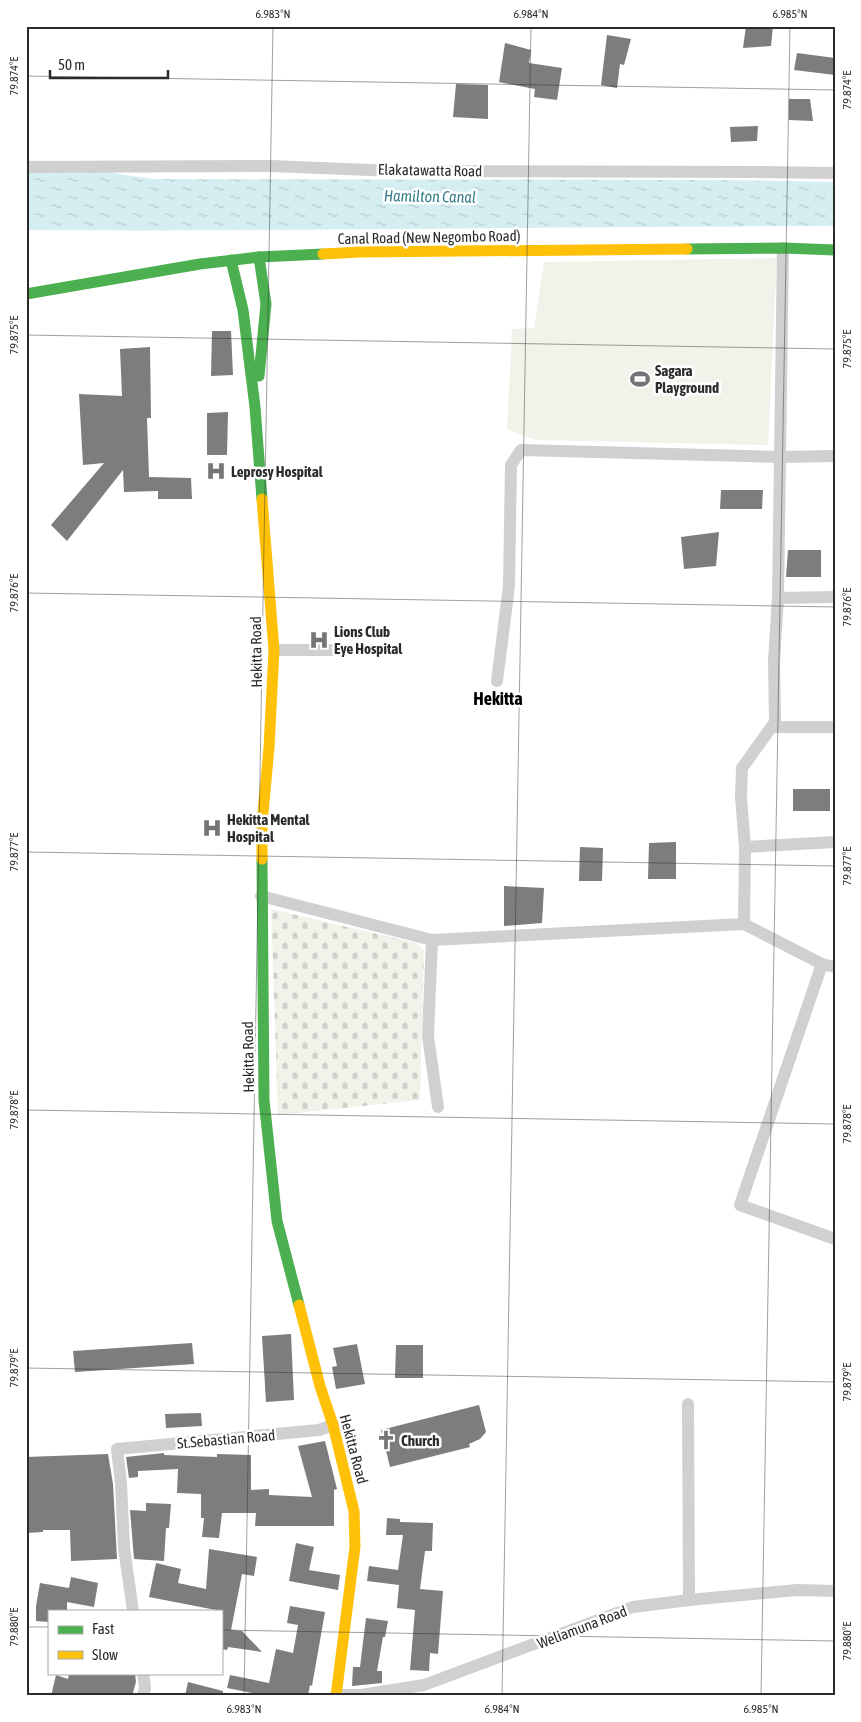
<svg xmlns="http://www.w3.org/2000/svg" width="861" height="1722" viewBox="0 0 861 1722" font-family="'Asap Condensed',sans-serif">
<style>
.cemetery{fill:url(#cemetery-stones)}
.pitch{fill:#f1f3ea}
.water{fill:url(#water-ripples)}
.building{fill:#7d7d7d}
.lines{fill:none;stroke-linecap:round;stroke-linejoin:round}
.street{stroke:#d0d0d0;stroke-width:12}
.fast{stroke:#4caf50;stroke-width:11}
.slow{stroke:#ffc107;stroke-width:11}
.ticks{fill:none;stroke:#2b2b2b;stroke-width:1;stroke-opacity:0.45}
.labels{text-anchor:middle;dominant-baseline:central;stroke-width:5;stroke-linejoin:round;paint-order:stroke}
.street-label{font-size:15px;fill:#2b2b2b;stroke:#fff}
.poi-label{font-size:15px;font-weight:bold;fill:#2b2b2b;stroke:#fff;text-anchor:start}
.water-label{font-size:16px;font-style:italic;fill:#357e8a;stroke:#fff}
.quarter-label{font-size:18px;font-weight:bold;fill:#000;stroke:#fff}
.neatline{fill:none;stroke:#2b2b2b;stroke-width:2}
.ticks-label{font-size:12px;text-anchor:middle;fill:#2b2b2b}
</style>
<defs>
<pattern id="cemetery-stones" width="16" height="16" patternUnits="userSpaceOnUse" patternTransform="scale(1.25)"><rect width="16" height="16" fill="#f1f3ea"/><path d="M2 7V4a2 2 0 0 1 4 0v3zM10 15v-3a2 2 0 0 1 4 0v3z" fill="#cfd0c9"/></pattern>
<pattern id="water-ripples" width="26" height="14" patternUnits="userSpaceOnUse" patternTransform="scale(1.25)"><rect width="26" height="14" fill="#d4eef2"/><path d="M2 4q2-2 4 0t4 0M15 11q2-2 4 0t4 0" fill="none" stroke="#b6ccd0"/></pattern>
</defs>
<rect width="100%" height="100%" fill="#fff"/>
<path class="cemetery" d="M271,909L416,943L424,950L420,1100L278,1115Z"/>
<path class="pitch" d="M777,258L768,445L535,440L507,429L512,329L534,328L544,262Z"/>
<path class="water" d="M26,160L153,179L722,180L835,182V226C565,226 296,232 26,230Z"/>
<g class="building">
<path d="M746,26H773L771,46L743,48Z"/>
<path d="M607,35L631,39L624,65L620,64L617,88L601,85Z"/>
<path d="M505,43L531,50L529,63L562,68L557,100L534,97L535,89L499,82Z"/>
<path d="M797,53L835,58V75L794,70Z"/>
<path d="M456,84L488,85V119L453,117Z"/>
<path d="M789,99H810L813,121L789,120Z"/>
<path d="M758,126L757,141L731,142L730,127Z"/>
<path d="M212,331H231L233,375L211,376Z"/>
<path d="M150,347L151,418H147L149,477L191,478L192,499H158V491L124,492L123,470L67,541L51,525L104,463L83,465L79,394L122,396L120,349Z"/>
<path d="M228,412L227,455H207V413Z"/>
<path d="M721,490H763L762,509H720Z"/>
<path d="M719,532L716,566L684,569L681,537Z"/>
<path d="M788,550H821V577H786Z"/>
<rect x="793" y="789" width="37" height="22"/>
<path d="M676,842V879H648L649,843Z"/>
<path d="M580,847L603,848L602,881H579Z"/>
<path d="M504,886L544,888L542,923L504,926Z"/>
<path d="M291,1334L294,1400L266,1402L262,1336Z"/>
<path d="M192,1343L194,1364L75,1372L73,1351Z"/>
<path d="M357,1344L365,1384L336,1389L332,1367L337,1366L333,1348Z"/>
<path d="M396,1345H423V1378H395Z"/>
<path d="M479,1405L486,1432L480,1439L469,1444L470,1447L390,1467L381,1430Z"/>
<path d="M201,1413L202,1426L166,1428L165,1414Z"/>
<path d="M325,1441L337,1489L334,1490V1526H255L256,1513H222L219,1538L202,1537L204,1518H201V1494L177,1493L178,1469L138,1471V1477L129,1478L126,1457L164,1453V1455L217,1457V1454L251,1455V1490L269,1489V1495L312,1497L298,1446Z"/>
<path d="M108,1454L113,1484L117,1559L71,1561L70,1530H43V1532L26,1533V1457Z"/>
<path d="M146,1503L171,1504L169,1528H166L164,1561L134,1559L130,1510L146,1511Z"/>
<path d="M387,1518L400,1519V1522L433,1523L432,1551H425L420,1589L443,1591L438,1654L430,1653L429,1671L410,1670L415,1610L397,1608L399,1585L367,1581L369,1566L398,1570L403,1535H386Z"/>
<path d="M296,1543L314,1547L309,1570L340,1575L338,1590L289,1581Z"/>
<path d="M209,1549L257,1557L254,1576L242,1574L231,1630L242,1631L262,1652L228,1647L227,1650L221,1649V1611L149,1597L156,1563L181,1569L178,1583L206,1589Z"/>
<path d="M71,1577L98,1583L94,1607L67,1602V1611H49V1622L36,1621V1606L40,1583L69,1588Z"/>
<path d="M290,1606L325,1612L312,1686L310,1685L308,1696H267L227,1688L230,1675L269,1683L276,1649L293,1653L298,1625L287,1623Z"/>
<path d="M366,1618L388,1621L385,1637H383L377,1671H382V1683L352,1686L353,1667H360Z"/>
<path d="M69,1673H135L136,1682L132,1696H51L56,1675L68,1679Z"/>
<path d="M188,1682L223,1691V1696H185Z"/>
</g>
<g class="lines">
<g class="street">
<path d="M26,167L272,166L394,171L758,172L835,173"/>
<path d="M783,248L778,598L774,661L775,722L742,768L741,797L745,847L744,924L822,964L835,967"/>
<path d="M778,598L835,597"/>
<path d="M274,650H386"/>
<path d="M497,681L509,586L511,465L521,450L779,457L835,456"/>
<path d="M772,727H835"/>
<path d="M745,847L835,842"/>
<path d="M261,896L432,940L744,924"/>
<path d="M432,940L428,1036L438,1107"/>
<path d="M822,964L740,1205L835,1239"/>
<path d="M688,1404L689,1600"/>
<path d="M133,1611L124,1548L121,1483L117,1449L319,1430L333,1425"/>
<path d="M336,1695H361L424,1685L633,1607L689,1600L797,1590L835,1591"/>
<path d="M143,1696L145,1688L143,1673"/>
</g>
<g class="fast">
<path d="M687,249L783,248L835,250"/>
<path d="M259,257L266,304L259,376"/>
<path d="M231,260L243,310L255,407L262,499"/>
<path d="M26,294L200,264L259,257L323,254"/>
<path d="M262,859L264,1100L277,1221L299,1305"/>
</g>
<g class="slow">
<path d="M323,254L360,252L687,249"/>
<path d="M262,859V823L269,748L274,650L262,499"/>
<path d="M299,1305L320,1386L333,1425L354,1511L355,1547L336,1696"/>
</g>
</g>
<path class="ticks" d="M26,76L835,90M26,335L835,349M26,593L835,607M26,852L835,866M26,1110L835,1124M26,1368L835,1382M26,1627H49M221,1630L835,1641M244,1696L273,26M502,1696L531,26M761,1696L790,26"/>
<defs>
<symbol id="stadium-bare" viewBox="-9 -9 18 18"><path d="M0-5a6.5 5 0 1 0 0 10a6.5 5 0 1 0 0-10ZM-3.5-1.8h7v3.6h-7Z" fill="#757575" stroke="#fff" stroke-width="2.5" paint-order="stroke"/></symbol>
<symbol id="hospital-bare" viewBox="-9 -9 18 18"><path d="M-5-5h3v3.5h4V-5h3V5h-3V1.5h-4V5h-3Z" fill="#757575" stroke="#fff" stroke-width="2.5" paint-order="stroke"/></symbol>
<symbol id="church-bare" viewBox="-9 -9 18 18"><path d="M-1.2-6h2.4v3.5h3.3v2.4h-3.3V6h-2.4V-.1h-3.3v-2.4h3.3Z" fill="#757575" stroke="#fff" stroke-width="2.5" paint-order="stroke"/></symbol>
</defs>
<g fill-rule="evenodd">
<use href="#stadium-bare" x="626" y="365" width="28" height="28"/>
<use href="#hospital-bare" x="202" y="457" width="28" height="28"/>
<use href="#hospital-bare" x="305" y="626" width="28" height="28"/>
<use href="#hospital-bare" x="198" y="814" width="28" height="28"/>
<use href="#church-bare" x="372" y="1426" width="28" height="28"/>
</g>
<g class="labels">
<g class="street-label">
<text transform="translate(430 170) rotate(1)">Elakatawatta Road</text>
<text transform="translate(429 237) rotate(-1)">Canal Road (New Negombo Road)</text>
<text transform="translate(256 652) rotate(-91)">Hekitta Road</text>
<text transform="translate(248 1057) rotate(-91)">Hekitta Road</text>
<text transform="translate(226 1439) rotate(-5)">St.Sebastian Road</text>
<text transform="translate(354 1449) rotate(75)">Hekitta Road</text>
<text transform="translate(582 1627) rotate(-21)">Weliamuna Road</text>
</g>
<g class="poi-label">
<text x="655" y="370">Sagara<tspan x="655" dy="17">Playground</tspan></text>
<text x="231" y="471">Leprosy Hospital</text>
<text x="334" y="631">Lions Club<tspan x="334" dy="17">Eye Hospital</tspan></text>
<text x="227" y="819">Hekitta Mental<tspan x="227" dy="17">Hospital</tspan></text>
<text x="401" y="1440">Church</text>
</g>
<g class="water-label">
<text transform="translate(430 196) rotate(1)">Hamilton Canal</text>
</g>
<g class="quarter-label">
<text x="498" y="698">Hekitta</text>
</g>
</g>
<rect width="861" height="1722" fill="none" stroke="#ffffff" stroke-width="55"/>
<rect x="48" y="1610" width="175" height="65" fill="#ffffff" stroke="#aaaaaa"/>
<rect x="58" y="1626" width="25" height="8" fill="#4caf50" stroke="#aaaaaa"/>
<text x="92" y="1634" font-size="15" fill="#2b2b2b">Fast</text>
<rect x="58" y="1651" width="25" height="8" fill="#ffc107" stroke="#aaaaaa"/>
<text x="92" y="1660" font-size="15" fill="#2b2b2b">Slow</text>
<path d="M50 70v8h118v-8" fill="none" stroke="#2b2b2b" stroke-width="2.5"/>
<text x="58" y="70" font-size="15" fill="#2b2b2b" stroke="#ffffff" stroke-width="4" paint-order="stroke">50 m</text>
<rect x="28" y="28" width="806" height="1666" class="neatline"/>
<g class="ticks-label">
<text x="273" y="18">6.983°N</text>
<text x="531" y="18">6.984°N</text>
<text x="790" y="18">6.985°N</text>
<text transform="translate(14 76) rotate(-90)" y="4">79.874°E</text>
<text transform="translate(847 90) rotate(-90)" y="4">79.874°E</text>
<text transform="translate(14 335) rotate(-90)" y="4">79.875°E</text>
<text transform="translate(847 349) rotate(-90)" y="4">79.875°E</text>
<text transform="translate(14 593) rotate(-90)" y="4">79.876°E</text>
<text transform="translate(847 607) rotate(-90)" y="4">79.876°E</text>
<text transform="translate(14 852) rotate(-90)" y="4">79.877°E</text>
<text transform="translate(847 866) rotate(-90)" y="4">79.877°E</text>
<text transform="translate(14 1110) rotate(-90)" y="4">79.878°E</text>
<text transform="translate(847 1124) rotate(-90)" y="4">79.878°E</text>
<text transform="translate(14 1368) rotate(-90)" y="4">79.879°E</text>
<text transform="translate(847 1382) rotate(-90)" y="4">79.879°E</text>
<text transform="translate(14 1627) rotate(-90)" y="4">79.880°E</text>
<text transform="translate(847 1641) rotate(-90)" y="4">79.880°E</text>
<text x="244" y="1713">6.983°N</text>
<text x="502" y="1713">6.984°N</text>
<text x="761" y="1713">6.985°N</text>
</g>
</svg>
